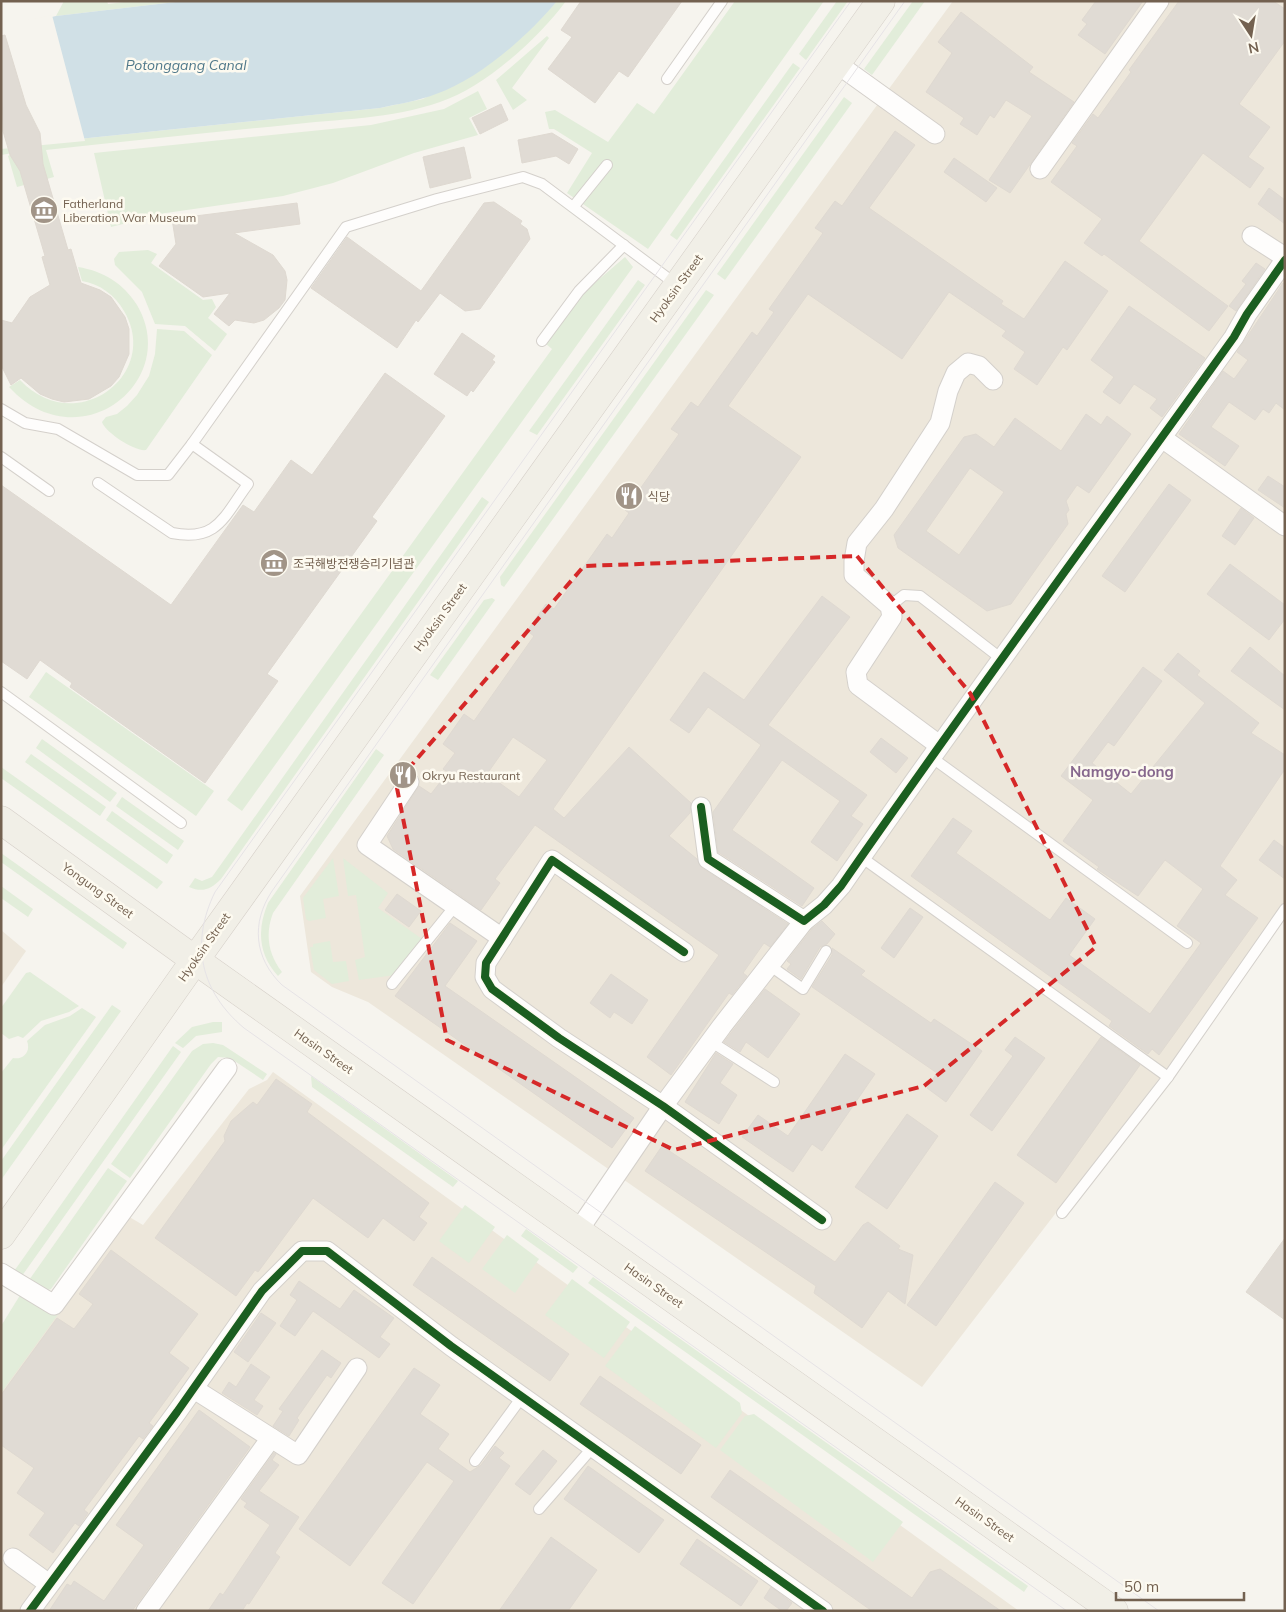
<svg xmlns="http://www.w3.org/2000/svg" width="1286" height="1612" viewBox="0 0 1286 1612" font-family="Mulish,'Noto Sans KR',sans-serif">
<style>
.residential{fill:#ede7db}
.green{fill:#e2edda}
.water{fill:#d0e0e6}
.pier{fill:#f6f4ee}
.building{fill:#e0dbd4;stroke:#dfd9d1;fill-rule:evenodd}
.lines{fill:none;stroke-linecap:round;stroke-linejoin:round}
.lane-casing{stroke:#d4d0cb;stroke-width:12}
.street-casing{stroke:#d4d0cb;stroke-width:21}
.primary-casing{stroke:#d5cfc8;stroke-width:29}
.lane{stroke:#fefdfc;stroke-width:10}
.street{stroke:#fefdfc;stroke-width:19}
.primary{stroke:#f1efe7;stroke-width:28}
.tram{stroke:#e6e3e6;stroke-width:1}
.cycleway-casing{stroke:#fdfaf0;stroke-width:11}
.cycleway{stroke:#1b5e20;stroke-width:8}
.marked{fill:none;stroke:#d62828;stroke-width:4;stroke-dasharray:10 6;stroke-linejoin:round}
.labels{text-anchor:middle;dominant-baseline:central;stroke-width:5;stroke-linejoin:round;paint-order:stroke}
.poi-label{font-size:12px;fill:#736150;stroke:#fdfaf0;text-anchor:start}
.street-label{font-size:12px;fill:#736150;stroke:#fdfaf0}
.water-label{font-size:14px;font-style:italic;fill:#4f788a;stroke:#fdfaf0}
.quarter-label{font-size:15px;font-weight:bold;fill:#87688e;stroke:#fdfaf0}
</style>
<rect width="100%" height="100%" fill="#f6f4ee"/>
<g class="residential">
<path d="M953,1H1285V915L922,1387L368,1002L332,987L311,972L300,896Z"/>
<path d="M1,930L26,951L1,987Z"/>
<path d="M273,1072L1019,1611H1V1386L126,1215L143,1225L249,1089L267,1080Z"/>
</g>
<g class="green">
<path d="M64,1H107L108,4L132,1H184L56,16Z"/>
<path d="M557,1H566C539,38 484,88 440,102C392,119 337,119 287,125C207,133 127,141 46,150L54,177L17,187L8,156L13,153L1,155V147L380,108L423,99L497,58Z"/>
<path d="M735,1H824L648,249L567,193L592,153L554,129H549L545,112L555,110L608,142L637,103L654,114Z"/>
<path d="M837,1H848L806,60L799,54Z"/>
<path d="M913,1H925L872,75L864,69Z"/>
<path d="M547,36L549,38L512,88L527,100L513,110L496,80Z"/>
<path d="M793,63L800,68L677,240L670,235Z"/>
<path d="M478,91L487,109L469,118L478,135L414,153L333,183L283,196L166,213L111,227L94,153L371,125L444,109Z"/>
<path d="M844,97L852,103L725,280L717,274Z"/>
<path d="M148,250L157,254L151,263L203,300L212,299L216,307L208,318L227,334L215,351L185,326L155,324L142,292L115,265L114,259L119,252Z"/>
<path d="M625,257L633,267L242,811L227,800L552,349L546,344L582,294Z"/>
<path d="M78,267C103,271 123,283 137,305C182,381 79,463 9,387L20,380C75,439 162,375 124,311C115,295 100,284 82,281Z"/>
<path d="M638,280L645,285L537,435L529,431Z"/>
<path d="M706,290L714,295L504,587L501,585L500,577Z"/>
<path d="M157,329L184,331L212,355L146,450C135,452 105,432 102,422L106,417L117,414L127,406L137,395L149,376L155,354Z"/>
<path d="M482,497L489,502L221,879C211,889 203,893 189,887L195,878L202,881L212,877Z"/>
<path d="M492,598L495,600L438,680L430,675L484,600Z"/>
<path d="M46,672L214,791L196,816L29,697Z"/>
<path d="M42,739L117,793L110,802L36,748Z"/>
<path d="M376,749L384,755L273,913C265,934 268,954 282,972L278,976C258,954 257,929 268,903Z"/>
<path d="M31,754L106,807L100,816L25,762Z"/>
<path d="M1,767L163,882L157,889L1,778Z"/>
<path d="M122,797L184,841L178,850L116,806Z"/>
<path d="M112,811L173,855L167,864L106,820Z"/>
<path d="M1,853L127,943L123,949L1,862Z"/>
<path d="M333,858L339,896L323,899L326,918L309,921L306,919L303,898Z"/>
<path d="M343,858L388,893L378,908L422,939L395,975L359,980L355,960L365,957L356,895L348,896Z"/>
<path d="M1,886L33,909L28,917L1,898Z"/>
<path d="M330,941L333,962L346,961L349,981L332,984L314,970L310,947H313V944Z"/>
<path d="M30,972L79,1006L69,1012L41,1021L23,1038L18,1036L9,1039L1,1033V1008L26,973Z"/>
<path d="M112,1005L121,1011L1,1180V1161Z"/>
<path d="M82,1008L96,1017L1,1150V1073L13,1058C24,1060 31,1051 27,1041L45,1025L70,1016Z"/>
<path d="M213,1022H222V1032L196,1036L183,1048L175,1043L192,1027Z"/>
<path d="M213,1043L223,1045L267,1074L263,1080L230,1058L218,1057L211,1064L130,1178L111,1164L192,1051L203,1044Z"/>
<path d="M173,1046L181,1052L19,1280L14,1271L17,1267Z"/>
<path d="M311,1076L458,1181L453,1187L312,1087Z"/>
<path d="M108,1168L127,1181L51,1289L45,1291L27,1283Z"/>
<path d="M465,1205L495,1227L469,1263L439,1241Z"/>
<path d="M526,1229L578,1267L573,1273L521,1236Z"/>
<path d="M507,1235L539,1259L515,1293L482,1269Z"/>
<path d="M593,1277L1028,1586L1024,1592L588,1283Z"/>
<path d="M572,1279L630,1322L604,1358L545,1315Z"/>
<path d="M22,1292L59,1313L1,1393V1326Z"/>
<path d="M635,1326L740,1403L742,1413L716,1448L605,1366Z"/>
<path d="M754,1414L903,1522L873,1562L720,1450L745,1416Z"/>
</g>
<path class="water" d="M184,1H557C528,36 479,79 436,94C418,101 398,104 380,108L1,147V22L34,21L56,16Z"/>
<path class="pier" d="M52,15L85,141L1,149V20L34,19Z"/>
<g class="building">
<path d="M581,1H682L628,77L619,71L595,103L548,69L572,37L561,30Z"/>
<path d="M1096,1H1143L1105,54L1078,35L1087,24L1082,20Z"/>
<path d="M1179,1H1273L1285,9V41L1239,104L1270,127L1248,157L1264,168L1250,188L1203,153L1139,241L1228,306L1209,331L1104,254L1102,256L1084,243L1102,219L1051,182L1077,146L1072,143L1093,114L1098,118L1131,72L1129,70Z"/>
<path d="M961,12L1033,67L1029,72L1074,102L1010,193L989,180L1032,116L1006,100L994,118L990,115L977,135L960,124L964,118L926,92L952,53L938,42Z"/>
<path d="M5,35L26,105L40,133L43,164L68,250L71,249L81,283L100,290L111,297L125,317L129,329V354L119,377L111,386L89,399L64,402L52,399L40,394L21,378L11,385L1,365V320L12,323L30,297L50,285L42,257L45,256L20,171L10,155L3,131L1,36Z"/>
<path d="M501,104L508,120L480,134L472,118Z"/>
<path d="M895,131L915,145L869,208L1003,301L1001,304L1024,319L1065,261L1108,291L1067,350L1063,347L1037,385L1014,369L1025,352L1002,336L1006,331L949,292L902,359L808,294L728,406L801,457L553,809L564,818L629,747L691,803L690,813L669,836L697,859L702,868L788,924L770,947L764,943L743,973L747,976L732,995L729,993L671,1075L647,1057L719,955L535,825L495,879L500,883L481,910L393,849L387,836L419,786L431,794L448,772L443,769L455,753L443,744L464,714L474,721L534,636L527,631L546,604L554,609L607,534L612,538L629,513L625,510L679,434L671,429L691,402L698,407L752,332L757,336L774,312L769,309L823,233L815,228L835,201L842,206ZM513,737L547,760L519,797L487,774Z"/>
<path d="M552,133L578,149L569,164L556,156L522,163L518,140Z"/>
<path d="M464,147L471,178L430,188L423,157Z"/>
<path d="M954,158L997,188L986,202L944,172Z"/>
<path d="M1269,188L1285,200V224L1258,204Z"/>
<path d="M494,202L522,221L520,224L527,229L530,239L480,309L465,311L440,293L418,322L416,320L397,348L311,288L347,237L421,291L484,203Z"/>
<path d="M297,203L300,224L234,233L273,255L285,271L287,280L285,300L279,308L264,320L254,323L235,320L229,326L214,314L230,293L203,297L159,266L176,244L172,219Z"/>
<path d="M1256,263L1265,269L1236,311L1229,306L1246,284L1242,281Z"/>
<path d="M1283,283L1285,284V410L1276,403L1269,413L1263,409L1255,420L1229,402L1211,427L1239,446L1225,466L1179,434L1223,371L1234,379L1248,360L1237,352Z"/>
<path d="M1129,306L1205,358L1162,417L1150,408L1157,399L1134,384L1120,404L1103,392L1114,377L1091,360Z"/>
<path d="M462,333L495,356L492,360L495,362L473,392L471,390L467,396L434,374Z"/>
<path d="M385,373L445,416L372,517L377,521L267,674L278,681L205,783L70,687L72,683L40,660L27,679L1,661V485L171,605L243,505L254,512L291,460L312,475Z"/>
<path d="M1086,414L1101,425L1107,416L1131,434L1089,493L1077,485L1066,501L1069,510L1066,514L1068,524L1011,604L987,611L898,548L894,535L964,437L976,434L994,447L1015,418L1061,451ZM970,468L1004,492L959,555L926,531Z"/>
<path d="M1268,476L1285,487V508L1258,490Z"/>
<path d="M1169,484L1191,500L1125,592L1102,576Z"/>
<path d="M1241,508L1254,518L1235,545L1222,536Z"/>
<path d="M1230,564L1285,605V619L1269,640L1207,594Z"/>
<path d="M822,596L850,617L768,725L867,795L851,816L863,824L837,861L811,842L840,801L782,760L732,830L814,888L802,906L718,852L713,812L761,745L708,707L689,733L670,720L704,672L744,700Z"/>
<path d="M1250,647L1285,676V710L1231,671Z"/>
<path d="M1178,653L1200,671L1197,675L1259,723L1251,733L1285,755V769L1220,866L1237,880L1225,895L1258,918L1159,1055L1152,1049L1148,1054L1109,1026L1112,1021L911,876L953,818L972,831L956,853L1050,920L1066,898L1095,919L1069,955L1150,1014L1201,943L1177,926L1203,889L1165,860L1138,896L1097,869L1099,867L1063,841L1093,800L1061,776L1143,667L1162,681L1114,746L1108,742L1092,763L1131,794L1205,703L1164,670Z"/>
<path d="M881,738L908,758L896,773L870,752Z"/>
<path d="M1274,840L1285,848V879L1259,860Z"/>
<path d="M397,894L421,911L409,927L385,910Z"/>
<path d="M910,908L923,917L894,958L881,948Z"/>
<path d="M822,921L835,934L827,944L820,947L801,979L787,969L791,964L787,961L812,929Z"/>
<path d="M450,923L477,941L445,986L634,1118L612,1148L395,996Z"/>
<path d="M832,948L865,971L861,975L931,1023L934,1019L982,1051L946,1102L927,1088L937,1073L812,987L832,955Z"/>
<path d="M611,974L648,1000L632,1024L614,1012L610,1018L590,1003Z"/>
<path d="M765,989L800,1014L768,1058L746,1042L740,1052L724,1042Z"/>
<path d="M1015,1037L1045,1058L992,1131L970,1115L1013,1056L1005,1050Z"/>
<path d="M1101,1037L1140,1065L1056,1183L1017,1155Z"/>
<path d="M716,1053L733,1064L720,1083L737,1095L719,1124L685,1102Z"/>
<path d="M845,1054L875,1074L822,1151L812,1144L793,1172L742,1137L758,1115L788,1136Z"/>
<path d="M276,1079L312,1104L307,1112L429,1203L419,1217L427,1223L414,1241L383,1218L368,1238L313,1198L258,1272L255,1270L236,1296L155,1238L225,1141L224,1136L231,1121L253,1102L257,1105Z"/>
<path d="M907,1114L938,1136L887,1209L855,1187Z"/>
<path d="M662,1146L835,1262L863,1225L868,1222L900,1246L898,1249L913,1255L905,1304L888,1291L862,1328L814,1293L816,1286L645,1171Z"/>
<path d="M995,1182L1024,1203L936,1326L907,1305Z"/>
<path d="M1285,1238V1320L1246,1292Z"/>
<path d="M111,1250L198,1314L169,1353L189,1368L149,1423L153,1426L143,1439L139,1436L84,1510L88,1513L79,1526L75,1523L53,1553L29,1535L45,1513L17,1493L34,1468L1,1445V1395L57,1318L74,1329L93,1304L79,1294Z"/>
<path d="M432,1257L569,1354L550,1381L413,1285Z"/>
<path d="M299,1281L340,1309L354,1290L394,1318L380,1337L390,1344L379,1358L313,1311L295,1336L280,1326L297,1300L290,1295Z"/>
<path d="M261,1313L276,1323L248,1362L234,1352Z"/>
<path d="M322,1350L341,1363L331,1378L327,1375L297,1418L299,1420L289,1436L273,1426L283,1411L279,1409Z"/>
<path d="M251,1364L270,1377L254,1400L263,1406L257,1415L222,1393L229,1382L236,1387Z"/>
<path d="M414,1368L440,1385L420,1414L449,1434L438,1449L470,1472L481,1465L495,1446L504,1453L499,1458L510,1466L413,1604L382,1583L454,1481L427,1462L350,1566L299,1529Z"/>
<path d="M600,1376L701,1445L681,1474L580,1404Z"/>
<path d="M199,1410L250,1447L132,1611H49L67,1584L71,1586L74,1581L104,1601L144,1545L116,1525Z"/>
<path d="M543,1450L557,1461L530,1495L515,1484Z"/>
<path d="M274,1453L276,1454L272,1460L279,1465L259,1491L299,1517L275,1553L280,1557L249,1604L247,1603L242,1611H208L220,1593L223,1595L270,1525L244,1507L247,1503L241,1499Z"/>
<path d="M588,1466L664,1520L639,1553L564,1499Z"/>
<path d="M730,1470L912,1598L930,1572L940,1569L1001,1611H872L711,1497Z"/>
<path d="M551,1537L597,1570L568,1611H499Z"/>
<path d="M697,1539L758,1581L741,1606L680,1564Z"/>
<path d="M771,1587L792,1603L786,1611H782L764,1598Z"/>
</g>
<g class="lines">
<defs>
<g id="lane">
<path d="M667,79L722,1"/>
<path d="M574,206L607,165"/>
<path d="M542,341L579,291L624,245"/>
<path d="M1,409L25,423L58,429L137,475H168L192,444L346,227L437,199L523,177L542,184L677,285"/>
<path d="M1,457L49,491"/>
<path d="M98,483L172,533C218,542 224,516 248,484L192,444"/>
<path d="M890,606L904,595L920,596L1003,660"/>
<path d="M1,692L181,823"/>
<path d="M931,757L1187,943"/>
<path d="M861,857L1168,1077"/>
<path d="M769,965L803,989L826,951"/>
<path d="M392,984L455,906"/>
<path d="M710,1041L774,1082"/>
<path d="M1062,1213L1168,1077L1285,909"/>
<path d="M475,1461L522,1397"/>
<path d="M539,1509L593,1447"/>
</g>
<g id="street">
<path d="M836,63L935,134"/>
<path d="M1040,169L1159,1"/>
<path d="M1252,236L1285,257"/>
<path d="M1162,438L1285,526"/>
<path d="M939,745L858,685L856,672L892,617L890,606L854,575V561L857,543L884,509L940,423L948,391L956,373L968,363L979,366L993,380"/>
<path d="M409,782L367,845L502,938"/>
<path d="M701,807L708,859L804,921L824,905L841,886C969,701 1103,520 1234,337L1247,314L1285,260"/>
<path d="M684,952L552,860L486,963L485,977L492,989L559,1038L663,1106L822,1220"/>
<path d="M578,1231L663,1106L722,1026L804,921"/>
<path d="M1,1273L54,1305L227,1068"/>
<path d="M194,1389L298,1455L357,1368"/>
<path d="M13,1558L49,1584"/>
<path d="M30,1611L177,1412L262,1291L302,1251H327L451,1346L823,1611"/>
<path d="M146,1611L271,1438"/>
</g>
<g id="primary">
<path d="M1,820L195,960L1114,1611"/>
<path d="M1,1235L195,960L881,1"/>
</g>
</defs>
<use href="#lane" class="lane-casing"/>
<use href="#street" class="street-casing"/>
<use href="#primary" class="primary-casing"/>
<use href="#lane" class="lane"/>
<use href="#street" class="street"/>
<use href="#primary" class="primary"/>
<g class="tram">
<path d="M851,1L215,892C190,943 200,991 244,1028L1067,1611"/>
<path d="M905,1L272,891C251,923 254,958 282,985L1159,1611"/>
</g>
<defs>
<g id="cycleway">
<path d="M701,807L708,859L804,921L824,905L841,886C969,701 1103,520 1234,337L1247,314L1285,260"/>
<path d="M684,952L552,860L486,963L485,977L492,989L559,1038L663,1106L822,1220"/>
<path d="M30,1611L177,1412L262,1291L302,1251H327L451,1346L823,1611"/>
</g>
</defs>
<use href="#cycleway" class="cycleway-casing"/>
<use href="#cycleway" class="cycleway"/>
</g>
<path class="marked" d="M857,556L970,693L1096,947L924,1086L674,1150L447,1040L396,783L584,566Z"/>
<defs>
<symbol id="museum-disc" viewBox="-11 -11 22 22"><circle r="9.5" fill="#a19487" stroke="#fdfaf0"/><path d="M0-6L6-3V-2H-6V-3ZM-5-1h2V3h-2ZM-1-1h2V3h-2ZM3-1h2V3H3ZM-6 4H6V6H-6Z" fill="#fff"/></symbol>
<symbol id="restaurant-disc" viewBox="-11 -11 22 22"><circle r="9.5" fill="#a19487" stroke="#fdfaf0"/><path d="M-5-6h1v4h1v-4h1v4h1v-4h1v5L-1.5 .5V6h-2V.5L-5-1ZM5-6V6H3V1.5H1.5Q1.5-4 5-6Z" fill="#fff"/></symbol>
</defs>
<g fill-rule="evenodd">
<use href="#museum-disc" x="28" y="194" width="32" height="32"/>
<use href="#restaurant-disc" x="613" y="480" width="32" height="32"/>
<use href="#museum-disc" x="258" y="547" width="32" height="32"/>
<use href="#restaurant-disc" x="387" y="759" width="32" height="32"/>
</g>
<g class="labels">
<g class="poi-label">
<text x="63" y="203">Fatherland<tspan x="63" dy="14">Liberation War Museum</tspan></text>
<text x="648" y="496">식당</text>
<text x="293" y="563">조국해방전쟁승리기념관</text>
<text x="422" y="775">Okryu Restaurant</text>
</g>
<g class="street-label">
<text transform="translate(676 288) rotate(-54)">Hyoksin Street</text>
<text transform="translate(440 617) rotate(-54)">Hyoksin Street</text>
<text transform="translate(98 890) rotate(36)">Yongung Street</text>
<text transform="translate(204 947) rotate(-55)">Hyoksin Street</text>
<text transform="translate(324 1051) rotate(35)">Hasin Street</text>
<text transform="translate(654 1285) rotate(35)">Hasin Street</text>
<text transform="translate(985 1519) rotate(35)">Hasin Street</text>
</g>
<g class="water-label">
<text x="186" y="65">Potonggang Canal</text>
</g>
<g class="quarter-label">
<text x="1122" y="771">Namgyo-dong</text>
</g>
</g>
<rect width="1286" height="1612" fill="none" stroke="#736150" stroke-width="5"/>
<g transform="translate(1251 35) rotate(168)" stroke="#fdfaf0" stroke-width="4" paint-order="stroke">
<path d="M0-4L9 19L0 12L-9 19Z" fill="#736150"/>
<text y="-8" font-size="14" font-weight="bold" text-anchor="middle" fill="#736150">N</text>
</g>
<path d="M1116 1592v8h128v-8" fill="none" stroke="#736150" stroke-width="2.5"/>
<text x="1124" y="1592" font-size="15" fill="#736150" stroke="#fdfaf0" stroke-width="4" paint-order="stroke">50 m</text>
</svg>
